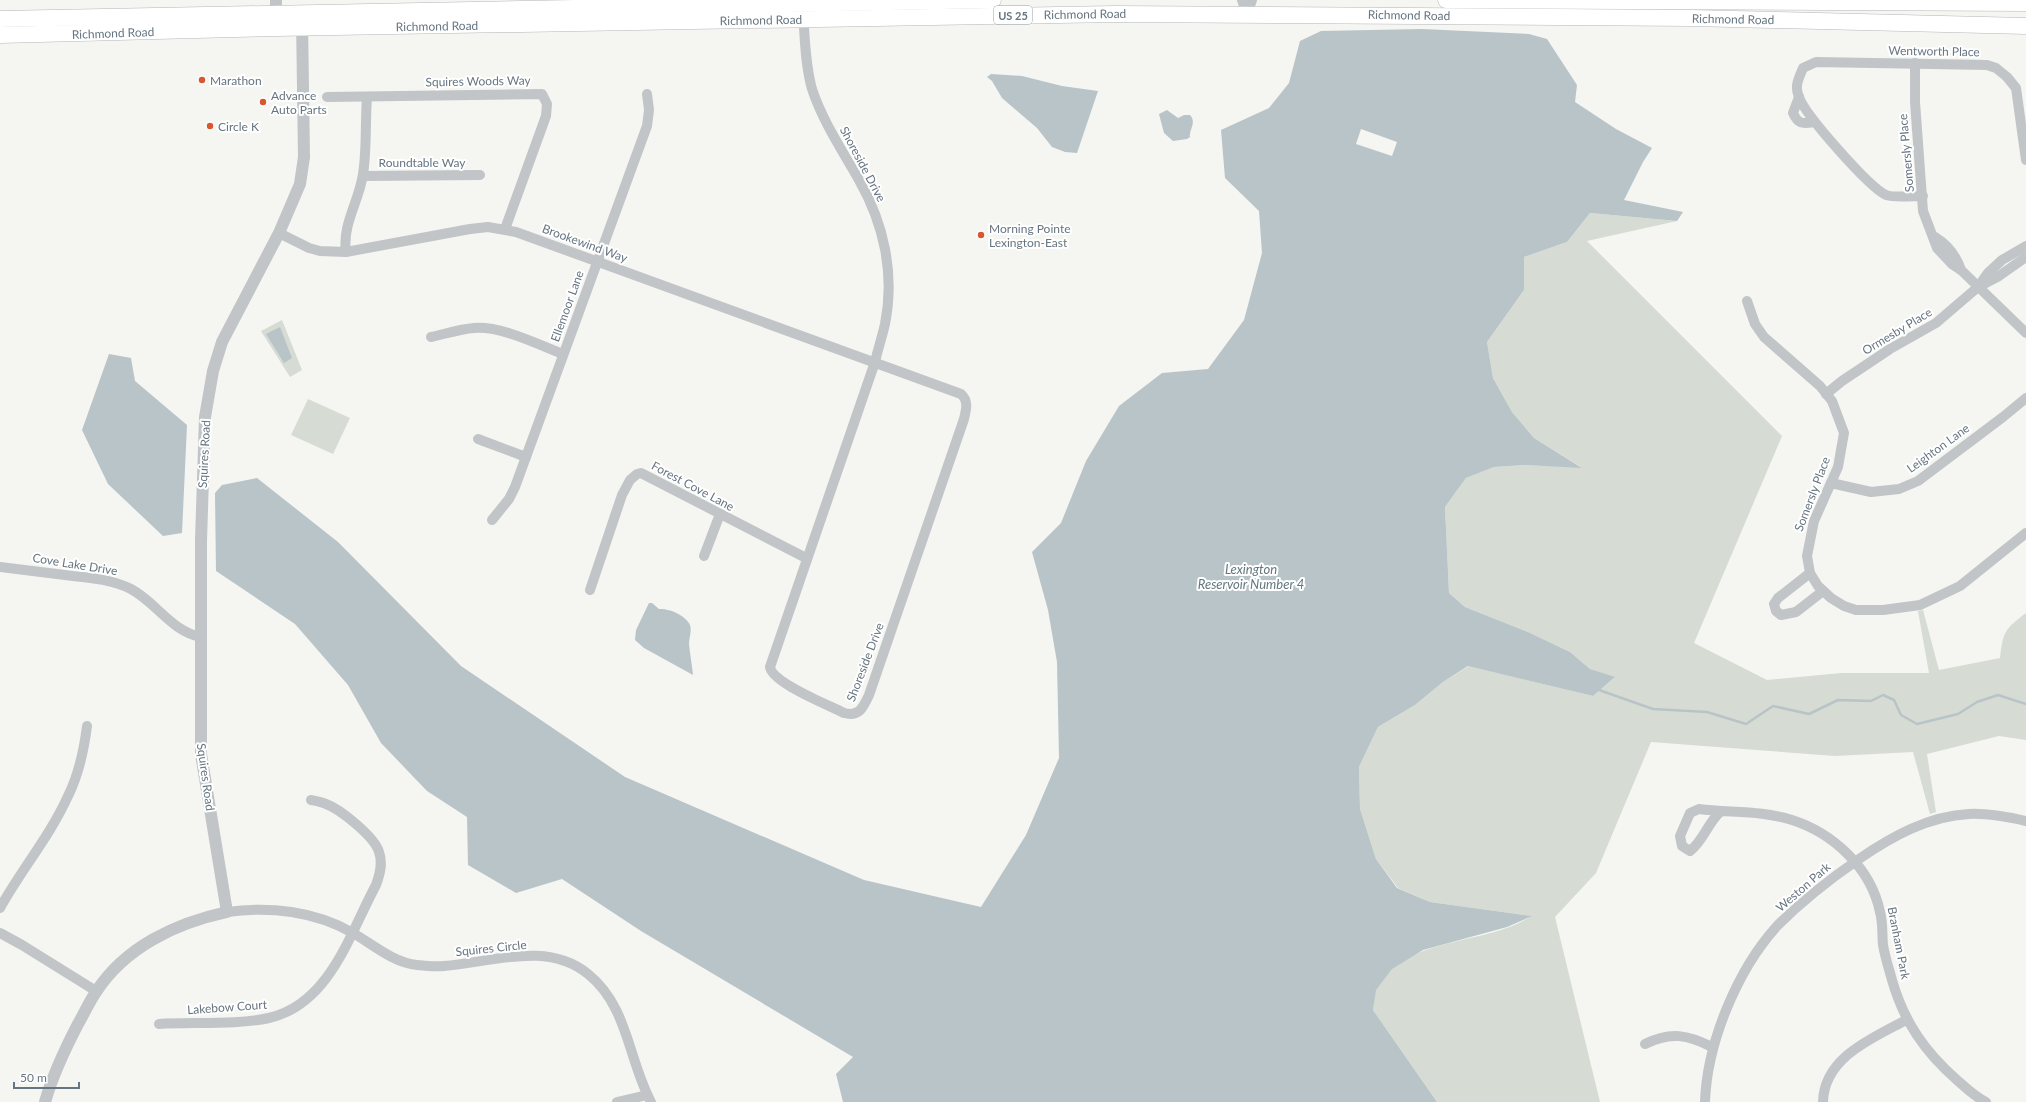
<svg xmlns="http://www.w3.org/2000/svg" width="2026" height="1102" viewBox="0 0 2026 1102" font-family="Lato,sans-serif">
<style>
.green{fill:#d6dcd3}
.water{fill:#b9c4c8}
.pier{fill:#f5f5f2}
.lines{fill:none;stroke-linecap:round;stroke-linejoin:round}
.stream{stroke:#b9c4c8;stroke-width:2.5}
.trunk-casing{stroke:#b4b7ba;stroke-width:17}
.minor{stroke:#c1c5c8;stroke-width:10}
.tertiary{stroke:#c1c5c8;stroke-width:12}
.trunk{stroke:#fff;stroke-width:16}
.poi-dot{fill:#d85730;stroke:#fff;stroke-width:1.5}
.labels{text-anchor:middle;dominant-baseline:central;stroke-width:4;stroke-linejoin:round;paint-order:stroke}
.shield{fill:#fff;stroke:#949ea7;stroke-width:1}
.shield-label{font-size:11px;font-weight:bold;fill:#667581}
.street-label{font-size:12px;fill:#667581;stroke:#fff}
.poi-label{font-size:12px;fill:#667581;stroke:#fff;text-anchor:start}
.water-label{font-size:13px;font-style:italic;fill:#62777e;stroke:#fff}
</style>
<rect width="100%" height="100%" fill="#f5f5f2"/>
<g class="green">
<path d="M1590,213L1677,221L1587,241L1782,436L1694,643L1767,680L1841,673H1929L1918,611L1923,610L1939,670L2000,658C2003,631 2005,629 2026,613V740L1999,736L1927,754L1936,812L1930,814L1913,752L1835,756L1651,742L1596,873L1555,917L1600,1102H1437L1373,1010C1374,1004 1373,995 1376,989C1403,935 1488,946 1531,916L1430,902L1398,888L1376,859L1360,809L1359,767L1378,727L1415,705L1443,682L1469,666L1593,696L1614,678L1590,669L1570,652L1528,632L1465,607L1449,593L1445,507L1466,478L1494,467L1525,465L1581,467L1534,438L1512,412L1493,378L1487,342L1524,290V257L1567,242Z"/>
<path d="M282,320L302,370L290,377L261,331Z"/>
<path d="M308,399L350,418L333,454L291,435Z"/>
</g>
<g class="water">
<path d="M1422,29L1529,34L1547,39L1577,85L1575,102L1616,129L1652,148L1643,162L1624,200L1683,212L1677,221L1590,213L1567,242L1524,257V290L1487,342L1493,378L1512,412L1534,438L1582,468L1525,465L1494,467L1466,478L1445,507L1449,593L1465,607L1528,632L1570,652L1590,669L1615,677L1593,696L1468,666L1443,682L1415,705L1378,727L1359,767L1360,809L1376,859L1397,888L1430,902L1532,916L1507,927L1423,950L1392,969L1376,990L1373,1010L1437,1102H843L836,1074L853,1057L641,931L562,879L516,893L468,865L467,817L427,791L381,743L348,685L295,624L216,571L215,493L222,485L257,478L338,542L461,666L625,777L864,880L981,907L1026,835L1059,758L1057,662L1048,610L1032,552L1061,523L1086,461L1119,406L1162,373L1208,369L1244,320L1262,253L1259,211L1225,178L1221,130L1269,108L1289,83L1300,41L1321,31Z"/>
<path d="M991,74L1022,76L1062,86L1098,91L1077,153L1065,152L1052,147L1037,128L1002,98L992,81L987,77Z"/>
<path d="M1167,110L1178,118L1184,115H1190C1197,123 1189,129 1190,137L1187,139L1173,141L1164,133L1159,114Z"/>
<path d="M280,327L292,358L284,363L266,334Z"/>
<path d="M109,354L131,358L135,381L187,425L182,533L163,536L108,484L82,430Z"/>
<path d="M649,603H652L659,609C668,608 686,615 690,625C692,631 689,638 689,644C690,654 692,665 693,675L644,648L635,640L636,630Z"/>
</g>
<path class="pier" d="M1361,129L1397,142L1392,156L1356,144Z"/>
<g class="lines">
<path class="stream" d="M1599,690L1653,709L1707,712L1746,724L1773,706L1809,714L1838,700L1871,701L1883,695L1894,700L1901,715L1917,724L1958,714L1977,702L1998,695L2026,704"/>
<defs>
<g id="trunk">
<path d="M1446,0L2026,3"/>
<path d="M0,19L993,0"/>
<path d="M0,35L276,28L1115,14L1691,18L2026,26"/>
</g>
</defs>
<use href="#trunk" class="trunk-casing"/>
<g class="minor">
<path d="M1242,0L1247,14"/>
<path d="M1247,14L1252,0"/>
<path d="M1915,63V102L1923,211L1937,248L1952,264L1961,270L2026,333"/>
<path d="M327,97L542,94L547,104L546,116L505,229"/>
<path d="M1799,97L1793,113C1798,124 1802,124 1814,122"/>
<path d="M363,176L480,175"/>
<path d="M1923,196C1914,196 1893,198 1886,195C1869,187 1805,115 1799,97C1794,86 1799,78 1803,68L1816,62L1987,65L1996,68L2007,77L2016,88L2026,160"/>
<path d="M279,233L309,248L320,251L346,252L470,229L488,227L516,232L961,394C969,401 966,410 964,419L869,695C863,708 859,717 844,713C829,705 772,683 770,667L875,362C878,349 882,337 885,324C895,274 884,224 859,180C842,150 823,122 812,89C805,64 805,38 803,13"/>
<path d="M1935,237C1948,245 1956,255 1961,270"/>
<path d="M346,252C342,224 359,202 363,174C367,149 365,123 367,97"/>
<path d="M1980,286L1999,276L2026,257"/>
<path d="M1747,301L1755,324L1764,337L1820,386L1832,401L1844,433L1838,467L1814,521L1807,556L1810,573L1818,586L1831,598L1844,606L1856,610H1883L1920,605L1960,586L2026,533"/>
<path d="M431,337C445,334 460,329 474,328C502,326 537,344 563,354"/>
<path d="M1826,394L1842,381L1890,349L1936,323L1978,287L1988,273L2002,260L2026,246"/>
<path d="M478,439L526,457"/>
<path d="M1831,483L1871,492L1899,489L1918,481L2003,417L2026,398"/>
<path d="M492,520L509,499L515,487L647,126L649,110L647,94"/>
<path d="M704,556L720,514"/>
<path d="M0,567C24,570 48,573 73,576C93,578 113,580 131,589C157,603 171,631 201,637"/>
<path d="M1810,573L1778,598L1774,604L1776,611L1781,615L1796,612L1823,591"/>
<path d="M590,590L622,495L630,480L637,474L641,473L806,558"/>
<path d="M1720,812C1707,824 1704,840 1690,851L1682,846L1680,836L1690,813L1699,809C1730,813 1761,810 1792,820C1833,833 1871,868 1880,912C1883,922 1882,934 1883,945C1885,957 1889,969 1892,980C1904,1022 1925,1052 1957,1080C1966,1088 1975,1097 1986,1102"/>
<path d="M0,908C21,870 50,836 68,796C79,774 84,750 87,726"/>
<path d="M227,912C269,906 315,911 353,933C372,944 394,963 417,965C426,966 435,967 444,966C490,963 547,940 588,974C628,1006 628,1059 651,1102"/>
<path d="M0,933L22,945L96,991"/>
<path d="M159,1024C192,1022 238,1025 269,1018C330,1004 350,933 376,885C380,874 383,863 379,852C375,837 340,809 326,804C322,802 316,801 311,800"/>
<path d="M1645,1044C1671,1031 1688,1035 1712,1047"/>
<path d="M617,1102L647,1095"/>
<path d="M1705,1102C1707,1043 1737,970 1777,926C1802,901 1830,879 1859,859C1891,837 1928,816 1969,814C1987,813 2008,817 2026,821"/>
<path d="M1823,1102C1824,1057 1873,1038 1906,1020"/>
</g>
<g class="tertiary">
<path d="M276,21V0"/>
<path d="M45,1102C53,1074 65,1049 78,1024C84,1014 89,1002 96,992C125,947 176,923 227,912L201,754V540L205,417L213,371L222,342L279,233L300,184L304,157L302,19"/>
</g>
<use href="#trunk" class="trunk"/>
</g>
<g class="poi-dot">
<circle cx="202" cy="80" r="4"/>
<circle cx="263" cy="102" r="4"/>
<circle cx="210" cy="126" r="4"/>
<circle cx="981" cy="235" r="4"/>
</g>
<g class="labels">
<rect class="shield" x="994" y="6" width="38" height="18" rx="3"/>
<g class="shield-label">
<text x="1013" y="15">US 25</text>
</g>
<g class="street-label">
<text transform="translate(1085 14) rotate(-1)">Richmond Road</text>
<text transform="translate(1409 15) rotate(1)">Richmond Road</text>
<text transform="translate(1733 19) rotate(1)">Richmond Road</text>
<text transform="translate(761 20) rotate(-1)">Richmond Road</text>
<text transform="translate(437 26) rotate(-1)">Richmond Road</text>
<text transform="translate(113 33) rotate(-2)">Richmond Road</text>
<text transform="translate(1934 51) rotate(1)">Wentworth Place</text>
<text transform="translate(478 81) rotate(-1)">Squires Woods Way</text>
<text transform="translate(1906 153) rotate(-95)">Somersly Place</text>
<text x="422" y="162">Roundtable Way</text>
<text transform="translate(863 164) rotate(62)">Shoreside Drive</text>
<text transform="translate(585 243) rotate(20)">Brookewind Way</text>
<text transform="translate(567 306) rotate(-70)">Ellemoor Lane</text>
<text transform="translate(1897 331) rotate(-31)">Ormesby Place</text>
<text transform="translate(1938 448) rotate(-36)">Leighton Lane</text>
<text transform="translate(204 454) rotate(-87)">Squires Road</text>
<text transform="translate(693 486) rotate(28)">Forest Cove Lane</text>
<text transform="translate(1812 494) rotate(-69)">Somersly Place</text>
<text transform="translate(75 564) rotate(9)">Cove Lake Drive</text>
<text transform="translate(865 662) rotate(-69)">Shoreside Drive</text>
<text transform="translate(206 777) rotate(82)">Squires Road</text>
<text transform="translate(1803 887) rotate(-41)">Weston Park</text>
<text transform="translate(1899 943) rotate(79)">Branham Park</text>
<text transform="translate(491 948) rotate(-6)">Squires Circle</text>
<text transform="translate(227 1007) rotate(-4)">Lakebow Court</text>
</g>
<g class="poi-label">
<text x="210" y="80">Marathon</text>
<text x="271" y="95">Advance<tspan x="271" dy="14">Auto Parts</tspan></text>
<text x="218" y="126">Circle K</text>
<text x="989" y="228">Morning Pointe<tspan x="989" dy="14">Lexington-East</tspan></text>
</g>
<g class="water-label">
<text x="1251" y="569">Lexington<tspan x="1251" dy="15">Reservoir Number 4</tspan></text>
</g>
</g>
<path d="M14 1082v6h65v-6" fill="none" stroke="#667581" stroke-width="2"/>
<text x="20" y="1082" font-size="12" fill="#667581" stroke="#ffffff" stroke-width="3" paint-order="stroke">50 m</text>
</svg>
